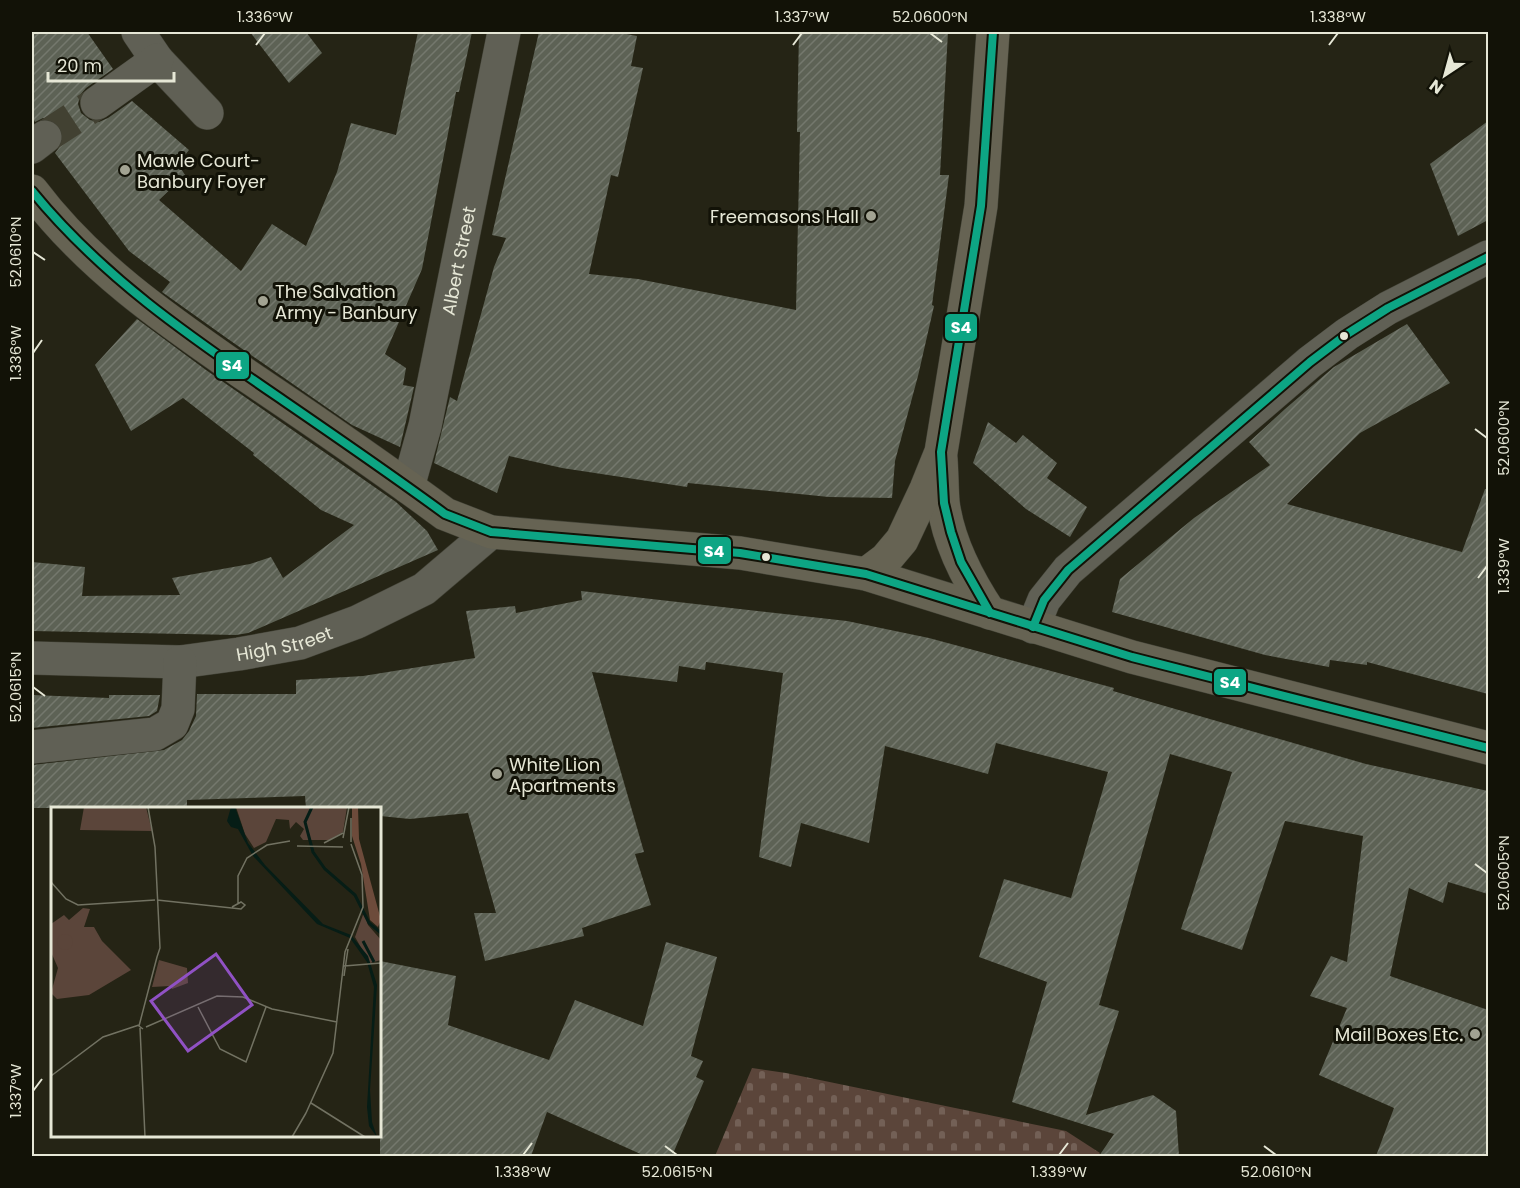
<svg xmlns="http://www.w3.org/2000/svg" width="1520" height="1188" viewBox="0 0 1520 1188" font-family="Poppins,sans-serif">
<style>
.cemetery{fill:url(#cemetery-stones)}
.building{fill:url(#building-hatch)}
.lines{fill:none;stroke-linecap:round;stroke-linejoin:round}
.street-tunnel{stroke:#424132;stroke-width:33;stroke-dasharray:33 16;stroke-linecap:butt}
.street-casing{stroke:#414135;stroke-width:34}
.secondary-casing{stroke:#414135;stroke-width:34}
.street{stroke:#606055;stroke-width:33}
.secondary{stroke:#666353;stroke-width:33}
.bus-1-casing{stroke:#121207;stroke-width:12}
.bus-1{stroke:#0da584;stroke-width:8}
.ticks{fill:none;stroke:#e6e7d6;stroke-width:2}
.poi-dot{fill:#a2a392;stroke:#121207;stroke-width:2}
.bus-dot{fill:#e6e7d6;stroke:#121207;stroke-width:2}
.labels{text-anchor:middle;dominant-baseline:central;stroke-width:6;stroke-linejoin:round;paint-order:stroke}
.poi-label{font-size:18px;fill:#e6e7d6;stroke:#121207;text-anchor:start}
.street-label{font-size:18px;fill:#e6e7d6;stroke:#121207}
.inset-river{fill:none;stroke:#061d16;stroke-width:3}
.inset-road{fill:none;stroke:#727262;stroke-width:1.5}
.view{fill:#9051c4;fill-opacity:0.15;stroke:#9051c4;stroke-width:3}
.inset-edge{fill:none;stroke:#e6e7d6;stroke-width:3}
.line-badge{stroke:#121207;stroke-width:2}
.badge-label{font-size:16px;text-anchor:middle;font-weight:bold;fill:#fff}
.neatline{fill:none;stroke:#e6e7d6;stroke-width:2}
.ticks-label{font-size:15px;text-anchor:middle;fill:#e6e7d6}
</style>
<defs>
<pattern id="cemetery-stones" width="16" height="16" patternUnits="userSpaceOnUse" patternTransform="scale(1.5)"><rect width="16" height="16" fill="#5b453a"/><path d="M2 7V4a2 2 0 0 1 4 0v3zM10 15v-3a2 2 0 0 1 4 0v3z" fill="#736056"/></pattern>
<pattern id="building-hatch" width="6" height="6" patternUnits="userSpaceOnUse" patternTransform="scale(1.5)"><rect width="6" height="6" fill="#5d6255"/><path d="M-1 1l2-2M0 6l6-6M5 7l2-2" fill="none" stroke="#74786d"/></pattern>
</defs>
<rect width="100%" height="100%" fill="#252415"/>
<path class="cemetery" d="M752,1068L786,1073L1066,1131L1100,1153L1098,1156H715Z"/>
<g class="building">
<path d="M32,32H87L113,69L86,88L80,95L78,104L81,113L90,120L99,122L108,118L132,101L189,150L178,164L185,175L159,200L241,271L272,224L306,246L337,172L351,123L396,135L418,32H472L459,92H456L422,269L385,354L406,368L403,385L414,387L400,447L352,425L228,339L162,292L170,282L129,251L55,153L62,144L63,134L60,126L52,120L43,118L35,122L32,116Z"/>
<path d="M250,32H306L322,53L289,83Z"/>
<path d="M539,32H616L637,36L631,66L643,68L618,177L611,175L589,274L638,279L796,310L800,132H797L799,32H948L940,175H949L932,305L934,306L918,376L895,461L892,498L829,497L688,483L687,487L562,468L509,456L497,493L434,463L450,397L457,401L494,267L506,238L492,235Z"/>
<path d="M1488,121V220L1458,236L1430,164Z"/>
<path d="M137,319L206,370L396,502L427,531L438,550L248,633L236,635L32,631V562L85,567L82,596L180,595L172,578L250,564L271,557L283,578L354,525L321,510L253,455L254,453L183,398L131,431L95,365Z"/>
<path d="M1407,324L1450,383L1360,433L1287,504L1462,552L1485,489H1488V694L1367,662V665L1330,660L1329,667L1265,655L1112,612L1120,579L1194,518L1270,465L1249,442L1285,409L1334,367Z"/>
<path d="M988,422L1016,443L1023,435L1057,463L1047,478L1087,507L1070,537L1026,509L973,463Z"/>
<path d="M581,591L847,621L929,638L1114,688L1113,691L1366,764L1488,791V894L1448,882L1443,903L1409,888L1390,976L1488,1010V1156H1376L1394,1108L1319,1075L1347,1008L1310,996L1331,956L1347,962L1363,836L1285,821L1242,950L1181,929L1232,772L1170,754L1099,1005L1119,1011L1086,1115L1153,1095L1176,1111L1179,1156H1099L1114,1134L1012,1102L1047,982L979,957L1004,879L1071,898L1108,772L996,743L988,774L885,746L869,843L801,823L791,867L759,857L783,673L706,662L705,670L679,666L677,682L592,672L644,852L635,854L651,905L582,928L584,936L485,961L474,913H496L468,813L410,819L380,816V808H306L305,796L187,800V808H32V765L164,750L182,740L189,731L196,716L197,694H296V680L363,676L475,658L466,611L515,606L516,613L582,600Z"/>
<path d="M32,695L109,698V695H160L157,711L149,716L32,728Z"/>
<path d="M666,942L717,957L691,1056L703,1061L696,1077L704,1081L672,1156H645L547,1112L531,1156H380V961L456,976L448,1025L549,1060L575,1000L643,1026Z"/>
</g>
<g class="lines">
<path class="street-tunnel" d="M45,137L97,103"/>
<defs>
<g id="street">
<path d="M138,32L157,60L207,113"/>
<path d="M97,103L157,60"/>
<path d="M32,147L45,137"/>
<path id="s1" d="M408,487L425,426L504,32"/>
<path d="M1033,627L1044,600L1068,570L1310,362L1347,334L1388,308L1488,257"/>
<path id="s2" d="M32,658L180,662L239,654L300,643L357,622L424,589L491,532"/>
<path d="M32,747L155,734L172,724L178,709L180,662"/>
</g>
<g id="secondary">
<path d="M32,191C90,268 168,321 246,375C313,420 380,466 445,514L491,532L740,553L866,574L1132,657L1488,748"/>
<path d="M941,459C942,473 942,488 943,502C948,542 968,580 990,613"/>
<path d="M866,574L886,559L902,540L926,489L941,452L981,206L993,32"/>
</g>
</defs>
<use href="#street" class="street-casing"/>
<use href="#secondary" class="secondary-casing"/>
<use href="#street" class="street"/>
<use href="#secondary" class="secondary"/>
<defs>
<g id="bus-1">
<path d="M32,191C103,278 192,338 284,401C338,438 392,475 445,514L491,532L740,553L866,574L1132,657L1488,748"/>
<path d="M990,613L961,562L951,532L944,503L941,452L981,206L993,32"/>
<path d="M1033,627L1044,600L1068,570L1310,362L1347,334L1388,308L1488,257"/>
</g>
</defs>
<use href="#bus-1" class="bus-1-casing"/>
<use href="#bus-1" class="bus-1"/>
</g>
<path class="ticks" d="M930,33L942,42M256,45L265,33M793,45L802,33M1329,45L1338,33M33,252L45,260M33,353L42,340M1475,429L1487,438M1478,578L1487,566M33,687L45,696M1475,864L1487,873M33,1091L42,1079M665,1146L677,1155M1264,1146L1276,1155M523,1155L532,1143M1059,1155L1068,1143"/>
<g class="poi-dot">
<circle cx="125" cy="170" r="6"/>
<circle cx="871" cy="216" r="6"/>
<circle cx="263" cy="301" r="6"/>
<circle cx="497" cy="774" r="6"/>
<circle cx="1475" cy="1034" r="6"/>
</g>
<g class="bus-dot">
<circle cx="1344" cy="336" r="5"/>
<circle cx="766" cy="557" r="5"/>
</g>
<g class="labels">
<g class="poi-label">
<text x="137" y="160">Mawle Court-<tspan x="137" dy="21">Banbury Foyer</tspan></text>
<text x="859" y="216" text-anchor="end">Freemasons Hall</text>
<text x="275" y="291">The Salvation<tspan x="275" dy="21">Army - Banbury</tspan></text>
<text x="509" y="764">White Lion<tspan x="509" dy="21">Apartments</tspan></text>
<text x="1463" y="1034" text-anchor="end">Mail Boxes Etc.</text>
</g>
<g class="street-label">
<text stroke="none"><textPath href="#s1" startOffset="232">Albert Street</textPath></text>
<text stroke="none"><textPath href="#s2" startOffset="254">High Street</textPath></text>
</g>
</g>
<g transform="translate(51 807)">
<rect width="330" height="330" fill="#252415"/>
<path d="M301,0H307L308,32L330,113L327,120L319,113L310,57L301,29Z" fill="#6d4b3b"/>
<path d="M33,0H95L101,24L29,23ZM108,153L136,161L137,176L121,182L119,179L101,180Z" fill="#5b453a"/>
<path d="M185,0H296L292,25L278,33H252L249,29L253,22L245,15L239,22L238,13L225,12L215,35L203,41L194,27ZM32,101L39,102L33,120H43L51,134L80,163L38,188L6,192L0,186L7,161L0,145V117L13,108L18,113ZM313,105L317,118L330,133V153L319,156L304,130Z" fill="#5b453a"/>
<path d="M6 135a8 8 0 1 1 16 0a8 8 0 1 1-16 0Z" fill="#5b453a"/>
<path d="M180,0H184L197,36L214,58L272,117L300,128L317,149L326,178L319,283L321,315L326,330L318,319L316,300L323,180L316,155L299,131L266,117L202,49L187,22L180,20L176,14Z" fill="#061d16"/>
<path class="inset-river" d="M261,0L254,15L262,45L274,62L304,88L318,116L330,126M312,134L323,155"/>
<path class="inset-road" d="M97,0L104,40L109,141L106,150M292,31L298,0M300,35V11M273,36L292,26M246,39L292,40M0,75L15,92L27,98L104,93M106,93L190,102L194,98L190,95L181,100M187,96V69L196,51L216,38L239,34M293,159L330,156M293,169L297,142M147,200L169,242L195,255L215,200M95,220L166,189L192,190L221,202L286,215M89,221L94,330M92,222L88,219L106,150M0,269L52,230L88,218M260,296L314,330M255,306L282,246L294,145L312,100L311,68L300,37M241,330L255,306"/>
<path class="view" d="M165,147L201,198L137,244L100,194Z"/>
<rect width="330" height="330" class="inset-edge"/>
</g>
<g class="line-badge">
<rect x="944" y="313" width="34" height="29" rx="6" fill="#0da584"/>
<rect x="215" y="351" width="35" height="29" rx="6" fill="#0da584"/>
<rect x="697" y="536" width="35" height="29" rx="6" fill="#0da584"/>
<rect x="1213" y="668" width="34" height="28" rx="6" fill="#0da584"/>
</g>
<g class="badge-label">
<text x="961" y="333">S4</text>
<text x="232" y="371">S4</text>
<text x="714" y="557">S4</text>
<text x="1230" y="688">S4</text>
</g>
<rect width="1520" height="1188" fill="none" stroke="#121207" stroke-width="66"/>
<g transform="translate(1445 75) rotate(216)" stroke="#121207" stroke-width="4.5" paint-order="stroke">
<path d="M0-4.5L10 22L0 15L-10 22Z" fill="#e6e7d6"/>
<text y="-9" font-size="16" font-weight="bold" text-anchor="middle" fill="#e6e7d6">N</text>
</g>
<path d="M48 72v9h126v-9" fill="none" stroke="#e6e7d6" stroke-width="3"/>
<text x="57" y="72" font-size="18" fill="#e6e7d6" stroke="#121207" stroke-width="4.5" paint-order="stroke">20 m</text>
<rect x="33" y="33" width="1454" height="1122" class="neatline"/>
<g class="ticks-label">
<text x="265" y="22">1.336°W</text>
<text x="802" y="22">1.337°W</text>
<text x="930" y="22">52.0600°N</text>
<text x="1338" y="22">1.338°W</text>
<text transform="translate(16 252) rotate(-90)" y="5">52.0610°N</text>
<text transform="translate(16 353) rotate(-90)" y="5">1.336°W</text>
<text transform="translate(1504 438) rotate(-90)" y="5">52.0600°N</text>
<text transform="translate(1504 566) rotate(-90)" y="5">1.339°W</text>
<text transform="translate(16 687) rotate(-90)" y="5">52.0615°N</text>
<text transform="translate(1504 873) rotate(-90)" y="5">52.0605°N</text>
<text transform="translate(16 1091) rotate(-90)" y="5">1.337°W</text>
<text x="523" y="1177">1.338°W</text>
<text x="677" y="1177">52.0615°N</text>
<text x="1059" y="1177">1.339°W</text>
<text x="1276" y="1177">52.0610°N</text>
</g>
</svg>
